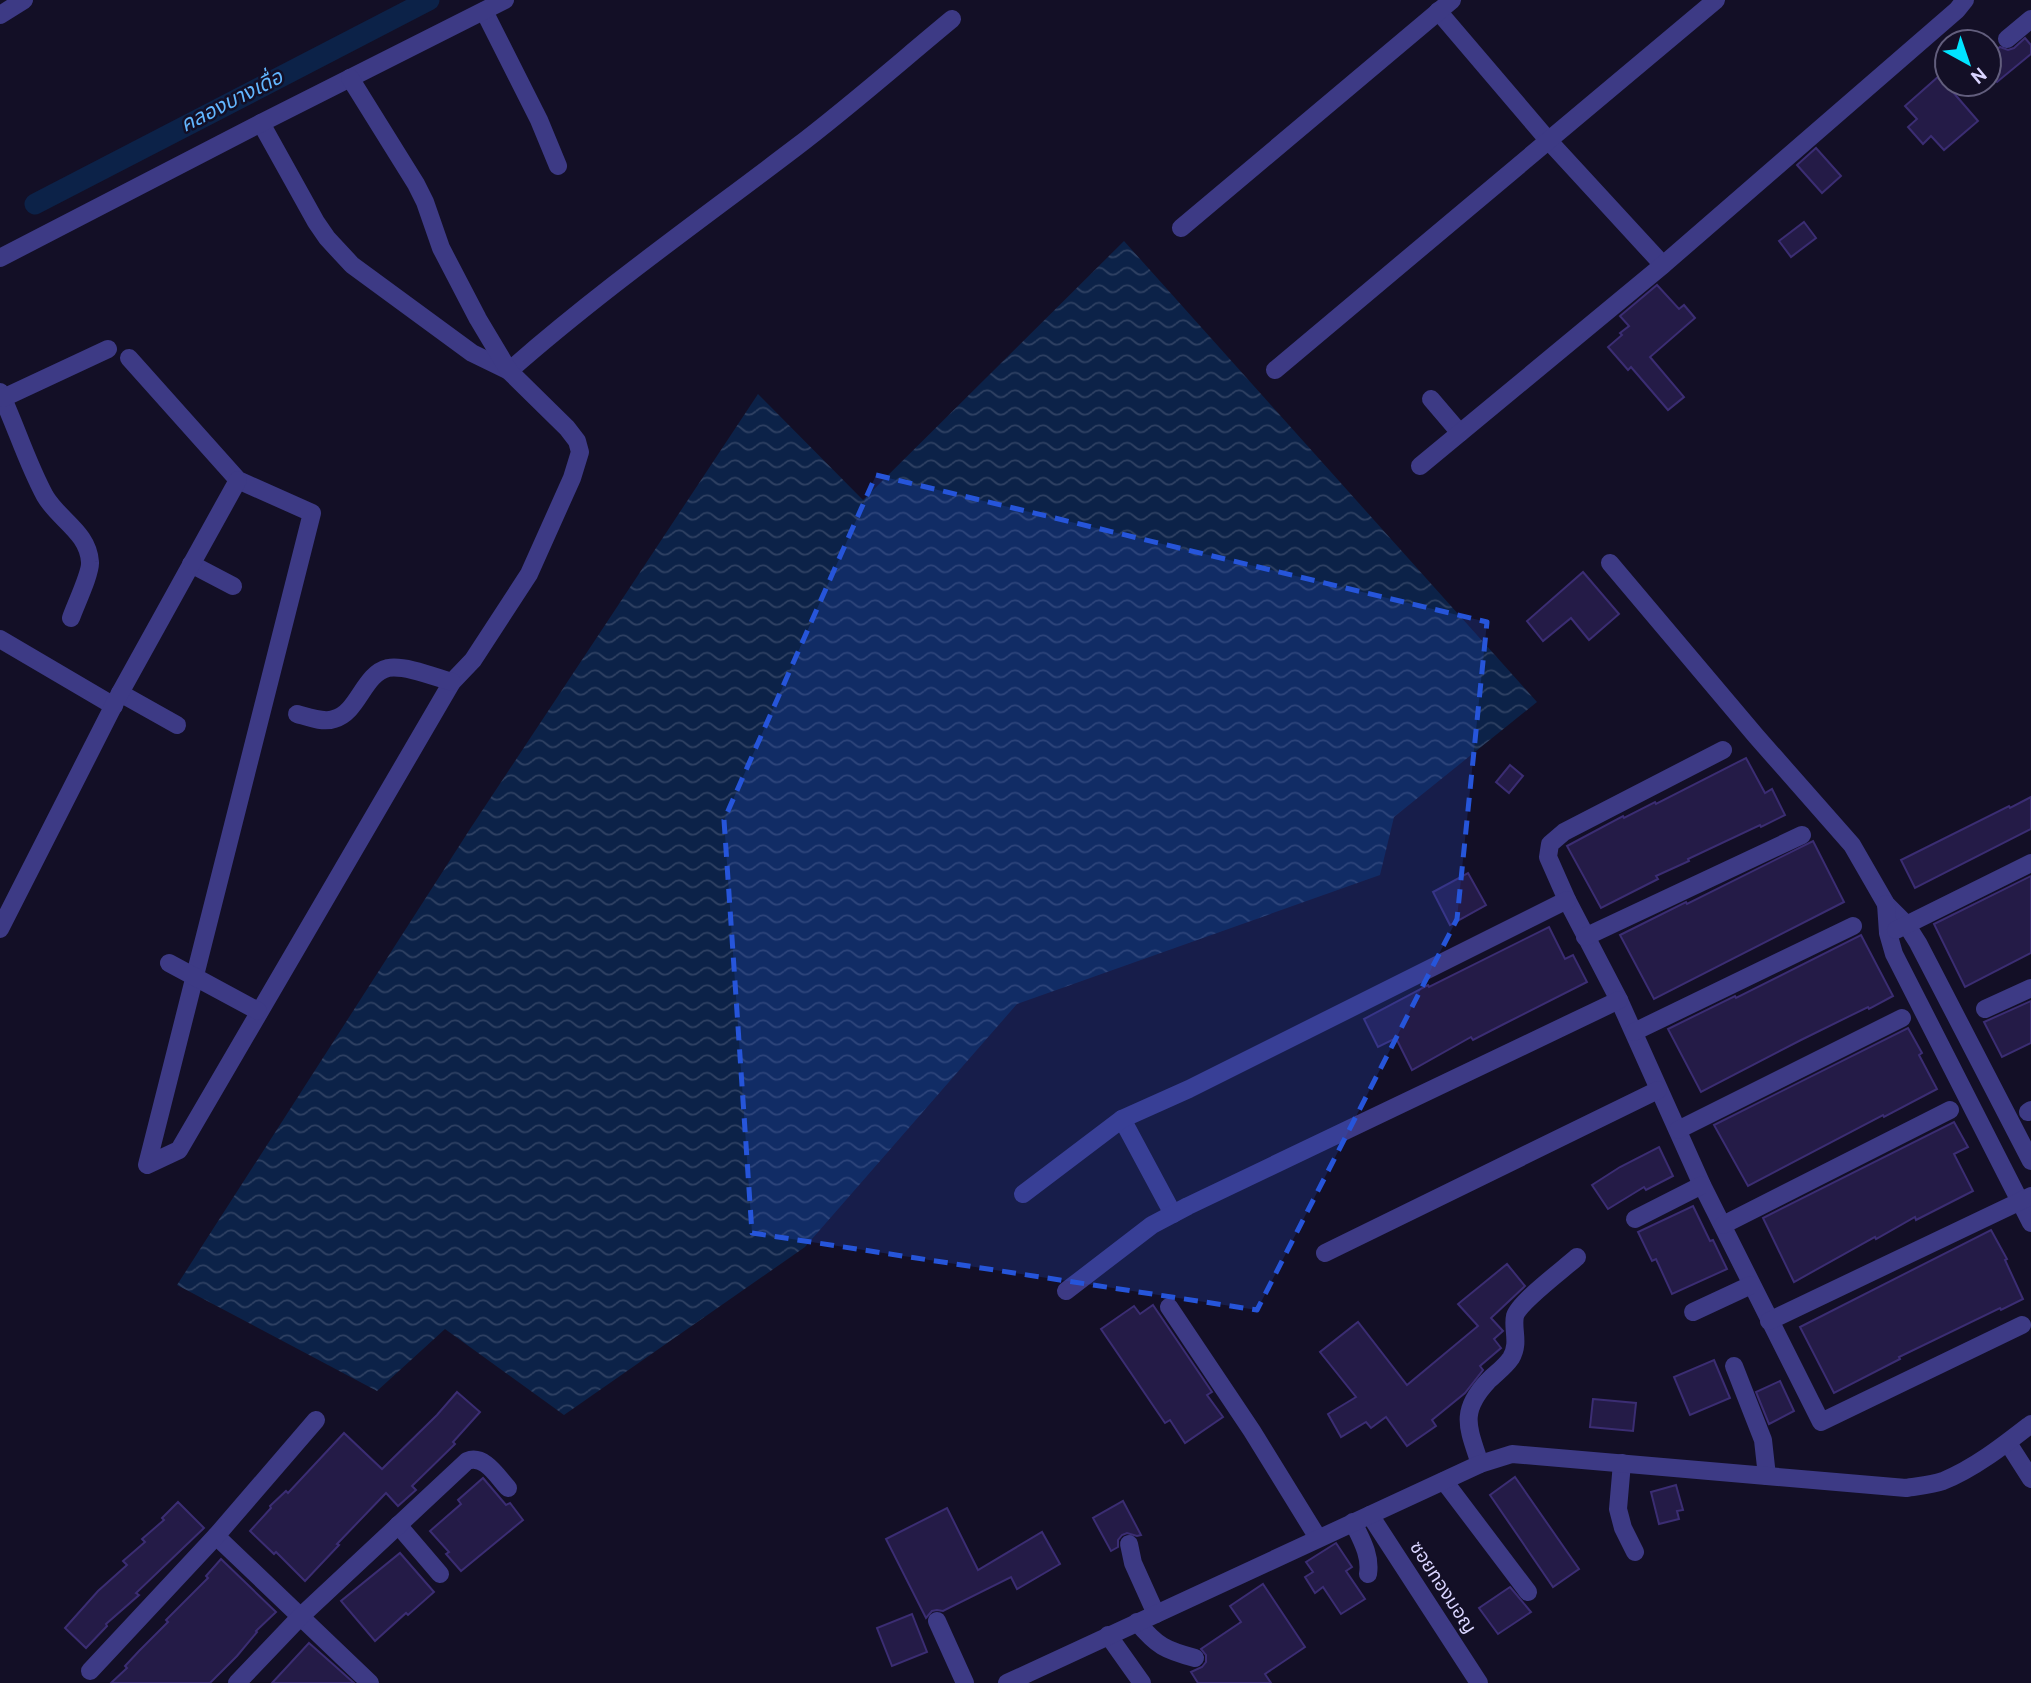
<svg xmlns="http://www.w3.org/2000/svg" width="2031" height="1683" viewBox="0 0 2031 1683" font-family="Overpass,'Noto Sans Thai',sans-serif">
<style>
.water{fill:url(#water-waves)}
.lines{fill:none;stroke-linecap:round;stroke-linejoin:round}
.canal{stroke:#0c2248;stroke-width:21}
.building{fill:#241b47;stroke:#3b2d73;stroke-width:2}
.minor{stroke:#3d3a85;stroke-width:18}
.marked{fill:#2655da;fill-opacity:0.2;stroke:#2655da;stroke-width:5;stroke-dasharray:14 9;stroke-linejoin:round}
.labels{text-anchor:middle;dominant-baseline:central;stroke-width:5;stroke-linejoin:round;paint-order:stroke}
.street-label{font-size:19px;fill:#d9d4ff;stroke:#130f26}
.water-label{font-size:21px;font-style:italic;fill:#62b6ff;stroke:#130f26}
</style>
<defs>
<pattern id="water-waves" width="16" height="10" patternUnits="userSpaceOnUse" patternTransform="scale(1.75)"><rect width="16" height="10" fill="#0c2248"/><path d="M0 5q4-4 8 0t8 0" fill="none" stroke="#2f4163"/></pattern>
</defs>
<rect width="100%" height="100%" fill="#130f26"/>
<path class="water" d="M1124,241L1537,702L1394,817L1380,875L1017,1004L805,1247L564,1415L445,1329L377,1391L177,1285L470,829L758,394L863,500Z"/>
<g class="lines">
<path class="canal" d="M35,204L429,0"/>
</g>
<g class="building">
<path d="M2025,38L2031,45V54L1997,82L1989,74V56L2000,47L2008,50L2014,48Z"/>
<path d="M1939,76L1978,121L1944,150L1931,136L1923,144L1908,127L1917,119L1905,106Z"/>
<path d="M1816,148L1841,176L1822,193L1797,165Z"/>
<path d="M1804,222L1816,238L1791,257L1779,241Z"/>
<path d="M1657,285L1679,309L1684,305L1695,318L1650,357L1684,397L1668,410L1631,367L1628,370L1608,347L1622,335L1620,333L1629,326L1620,316Z"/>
<path d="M1583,572L1619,614L1589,640L1571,618L1543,641L1527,621Z"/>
<path d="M1746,758L1765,793L1772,789L1785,815L1761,827L1760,825L1688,859L1689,861L1656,876L1658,879L1601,908L1567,846L1623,816L1624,818L1655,802L1656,804Z"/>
<path d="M1510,765L1523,776L1509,793L1496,782Z"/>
<path d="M2031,797V829L1915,888L1901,860L2009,806L2010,808Z"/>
<path d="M1813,841L1844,902L1654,999L1620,935L1686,902L1687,904Z"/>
<path d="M1468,873L1486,905L1450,925L1433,892Z"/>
<path d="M2031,876V953L1965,987L1934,924Z"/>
<path d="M1549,927L1565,959L1573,955L1587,982L1502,1025L1473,1040L1471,1037L1412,1070L1396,1038L1378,1047L1364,1019L1428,985L1429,987Z"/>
<path d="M1861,935L1893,996L1869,1009L1868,1007L1801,1040L1701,1092L1668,1029L1735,996L1736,998Z"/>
<path d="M2031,1001V1043L2002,1057L1984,1022Z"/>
<path d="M1908,1028L1922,1053L1919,1055L1937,1089L1884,1117L1883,1115L1748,1186L1714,1125Z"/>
<path d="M1954,1122L1968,1147L1954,1154L1973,1191L1916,1220L1915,1217L1876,1239L1875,1237L1794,1282L1763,1218Z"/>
<path d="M1659,1147L1673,1176L1646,1190L1644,1187L1608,1209L1592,1185L1620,1167Z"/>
<path d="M1693,1206L1710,1241L1713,1240L1727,1269L1672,1294L1656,1259L1652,1261L1638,1232Z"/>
<path d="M1991,1230L2007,1259L2005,1260L2023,1299L2001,1310L2000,1308L1899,1357L1900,1359L1834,1393L1800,1327Z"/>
<path d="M1507,1264L1525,1286L1491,1318L1503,1331L1494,1339L1501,1348L1480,1366L1483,1370L1465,1393L1432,1420L1436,1426L1407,1446L1386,1417L1371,1428L1366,1422L1341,1437L1328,1414L1356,1397L1320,1352L1358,1322L1407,1385L1478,1326L1458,1304Z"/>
<path d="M1153,1305L1212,1392L1207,1395L1223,1417L1185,1443L1170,1420L1165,1423L1101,1329L1134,1306L1140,1314Z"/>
<path d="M1714,1360L1730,1398L1690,1415L1674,1377Z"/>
<path d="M1780,1381L1794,1411L1769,1424L1756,1392Z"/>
<path d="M457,1392L480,1412L453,1442L455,1444L412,1486L416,1490L398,1506L386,1493L337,1544L339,1545L305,1581L276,1552L274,1554L250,1531L271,1508L270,1506L286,1491L288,1493L344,1433L382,1469L437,1415Z"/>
<path d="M1593,1399L1636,1403L1633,1431L1590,1427Z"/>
<path d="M1515,1477L1579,1569L1553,1587L1490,1495Z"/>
<path d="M483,1478L506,1505L510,1503L523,1520L461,1571L446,1554L449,1552L430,1531L461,1504L458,1500Z"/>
<path d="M1676,1485L1683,1510L1677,1511L1679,1519L1659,1524L1651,1492Z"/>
<path d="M1123,1501L1141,1535L1137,1536L1127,1533L1122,1535L1118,1540V1547L1111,1551L1093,1518Z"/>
<path d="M178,1502L204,1528L136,1593L139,1595L106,1624L107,1626L86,1648L65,1628L98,1591L127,1565L123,1561L145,1542L142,1539L164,1520L162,1518Z"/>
<path d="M947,1508L978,1570L1042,1532L1060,1564L1017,1589L1011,1577L943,1611L937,1610L932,1611L926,1618L886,1539Z"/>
<path d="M1336,1543L1352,1567L1346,1571L1365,1599L1341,1614L1323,1587L1315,1593L1305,1577L1313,1572L1306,1562Z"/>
<path d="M400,1553L434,1592L408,1615L406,1613L375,1641L341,1601Z"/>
<path d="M221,1559L276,1612L256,1631L257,1632L237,1656L210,1683H111L127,1668L125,1666L139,1651L168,1622L166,1620L208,1578L206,1576Z"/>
<path d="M1263,1584L1305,1647L1265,1674L1271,1683H1198L1191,1672L1202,1667L1206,1662V1655L1201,1649L1241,1622L1230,1606Z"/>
<path d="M1510,1587L1531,1612L1498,1634L1479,1608Z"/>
<path d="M912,1614L927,1652L892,1666L877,1628Z"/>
<path d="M309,1643L335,1666L354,1683H272Z"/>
</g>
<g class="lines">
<g class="minor">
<path d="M484,11L539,120L558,166"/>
<path d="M1438,11L1548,140L1663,265"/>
<path d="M0,15L24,0"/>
<path d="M2007,39L2031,19"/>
<path d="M261,123L316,222L327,238L352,265L472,353L509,371C600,291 699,221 795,148C849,107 900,62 952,19"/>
<path d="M1181,228L1452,0"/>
<path d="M0,258L261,123L505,0"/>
<path d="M129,358L238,480L312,513L147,1165L179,1150L452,682L473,660L529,574L572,478L580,452L577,441L567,428L509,371L478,319L441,248L425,202L416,184L350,78"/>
<path d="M1275,370L1716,0"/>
<path d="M0,392C16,426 27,463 45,496C59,520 88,532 90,562C91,573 75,606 71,618"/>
<path d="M3,398L108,349"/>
<path d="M1431,399L1460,433"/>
<path d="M1420,466L1663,265L1957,10L1965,0"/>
<path d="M1610,563L1756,736L1852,845L1886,904L1906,924L1918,943L2031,1161"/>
<path d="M191,564L233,586"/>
<path d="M0,639L114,706"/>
<path d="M120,693L177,725"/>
<path d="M297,714C308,717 323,723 334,719C359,712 363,674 388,668C405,665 435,677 452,682"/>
<path d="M1723,750L1564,832L1550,844L1548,857L1567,900L1619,1000L1702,1185L1821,1422L2022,1325"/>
<path d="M1886,904L1888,933L1894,954L2031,1223"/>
<path d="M0,929L120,693L238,480"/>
<path d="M1896,930L2031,863"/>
<path d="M1585,937L1802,835"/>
<path d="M169,963L258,1011"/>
<path d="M1985,1009L2031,988"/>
<path d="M1634,1032L1853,926"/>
<path d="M2028,1112L2031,1110"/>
<path d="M1122,1119L1173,1214"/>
<path d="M1678,1130L1902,1018"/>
<path d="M1023,1194L1122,1119L1189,1089L1567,900"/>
<path d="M1635,1219L1702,1185"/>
<path d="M1723,1225L1950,1110"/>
<path d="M1325,1253L1658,1090"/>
<path d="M1066,1291L1152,1225L1188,1206L1619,1000"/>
<path d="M1169,1307L1252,1431L1318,1538"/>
<path d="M1693,1312L1751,1285"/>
<path d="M1769,1321L2031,1196"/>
<path d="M1734,1366L1763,1440L1767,1476"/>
<path d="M2008,1443L2031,1479"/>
<path d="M1622,1463L1618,1509L1623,1528L1635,1552"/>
<path d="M1480,1464C1468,1427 1459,1412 1488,1381C1496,1373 1505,1367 1511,1358C1520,1343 1512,1329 1515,1316C1519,1302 1565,1268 1577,1257"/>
<path d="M1444,1481L1528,1592"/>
<path d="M1370,1515L1479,1683"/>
<path d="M1353,1522C1361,1539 1371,1555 1368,1574"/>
<path d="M398,1525L440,1574"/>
<path d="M216,1536L370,1683"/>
<path d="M1129,1544L1133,1563L1156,1614"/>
<path d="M937,1621L965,1683"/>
<path d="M1137,1622C1157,1646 1165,1650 1195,1658"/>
<path d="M1108,1635L1142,1683"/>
<path d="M90,1671L216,1536L316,1420"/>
<path d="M237,1683L300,1617L467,1461C484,1454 497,1476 508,1488"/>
<path d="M1007,1683L1480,1464L1512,1454L1906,1488C1918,1486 1932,1485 1943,1481C1975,1468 2004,1445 2031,1424"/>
</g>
</g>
<path class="marked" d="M876,475L1487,622L1457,919L1257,1310L752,1233L724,820Z"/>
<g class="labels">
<g class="street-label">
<text transform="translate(1442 1588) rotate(57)">ซอยทองมอญ</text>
</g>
<g class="water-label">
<text transform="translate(232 102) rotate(-27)">คลองบางเดื่อ</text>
</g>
</g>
<g transform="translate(1968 63) rotate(140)"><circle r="33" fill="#130f26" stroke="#625e7d" stroke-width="2"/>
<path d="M0-5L12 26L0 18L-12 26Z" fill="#00e5ff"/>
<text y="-10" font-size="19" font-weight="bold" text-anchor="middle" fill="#d9d4ff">N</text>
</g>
</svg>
